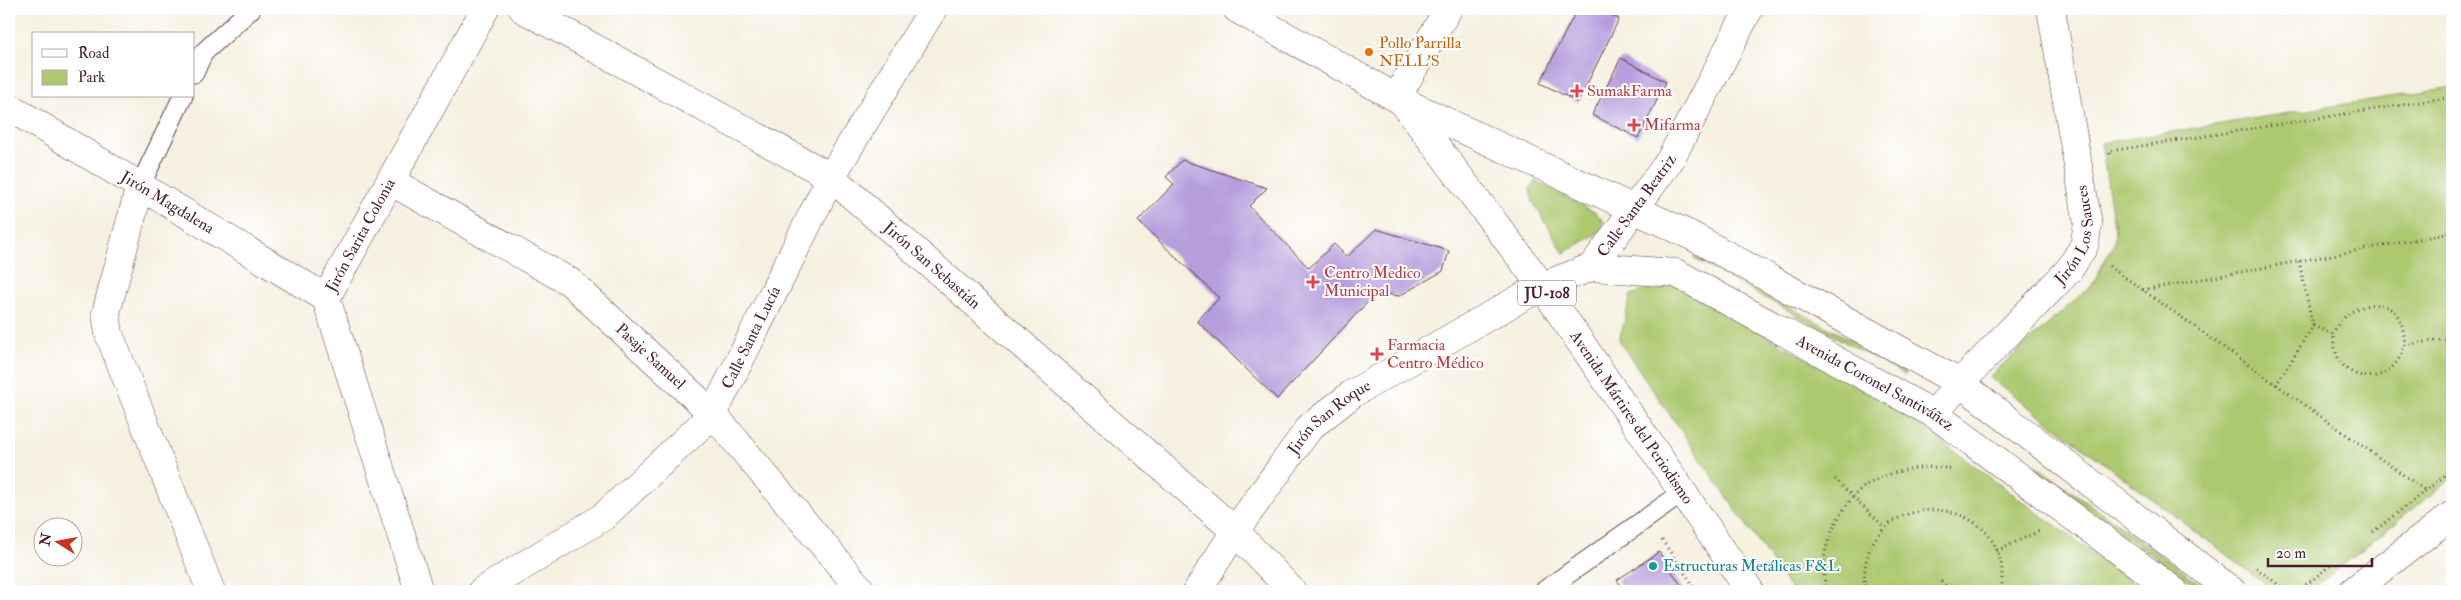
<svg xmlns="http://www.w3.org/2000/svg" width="2461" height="600" viewBox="0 0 2461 600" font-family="'IM FELL Double Pica',serif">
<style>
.green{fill:#acc970;stroke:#7b744e}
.building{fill:#b69edd}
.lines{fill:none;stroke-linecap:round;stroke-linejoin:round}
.service-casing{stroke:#643e46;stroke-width:21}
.minor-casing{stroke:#643e46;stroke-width:29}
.tertiary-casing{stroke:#643e46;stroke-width:29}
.primary-casing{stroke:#643e46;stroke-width:29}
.path{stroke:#643e46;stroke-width:3;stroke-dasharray:1 4;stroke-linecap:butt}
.service{stroke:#fff;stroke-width:19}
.minor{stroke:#fff;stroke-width:28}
.tertiary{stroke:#fff;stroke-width:28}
.primary{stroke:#fff;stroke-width:28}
.food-dot{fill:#e8710a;stroke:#fff;stroke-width:2}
.health-dot{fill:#e0444e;stroke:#fff;stroke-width:2}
.culture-dot{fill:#0f9aa8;stroke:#fff;stroke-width:2}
.labels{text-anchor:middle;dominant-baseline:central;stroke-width:4;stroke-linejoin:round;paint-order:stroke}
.shield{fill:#fff;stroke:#80626b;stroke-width:1}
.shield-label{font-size:15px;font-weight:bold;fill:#4a1f2b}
.food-label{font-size:16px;fill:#c56008;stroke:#fff;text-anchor:start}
.health-label{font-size:16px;fill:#be3a42;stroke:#fff;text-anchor:start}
.street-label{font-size:16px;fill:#4a1f2b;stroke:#fff}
.culture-label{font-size:16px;fill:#0d838f;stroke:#fff;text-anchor:start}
</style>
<rect width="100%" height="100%" fill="#fff"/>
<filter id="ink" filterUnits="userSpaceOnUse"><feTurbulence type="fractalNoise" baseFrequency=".02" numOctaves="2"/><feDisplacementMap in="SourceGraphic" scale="10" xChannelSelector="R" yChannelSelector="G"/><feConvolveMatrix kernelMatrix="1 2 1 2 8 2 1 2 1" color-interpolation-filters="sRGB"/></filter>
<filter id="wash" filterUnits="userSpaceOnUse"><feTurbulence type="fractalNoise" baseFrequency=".0096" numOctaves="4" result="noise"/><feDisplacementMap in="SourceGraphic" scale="20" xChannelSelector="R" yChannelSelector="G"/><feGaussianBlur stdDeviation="1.12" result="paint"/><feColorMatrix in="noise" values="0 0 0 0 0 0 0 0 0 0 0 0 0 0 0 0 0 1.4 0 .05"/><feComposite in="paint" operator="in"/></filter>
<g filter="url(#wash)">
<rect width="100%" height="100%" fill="#f5f0df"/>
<g class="green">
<path d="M2452,87V478L2310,591H2275L1989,377L2092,285L2114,243L2115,231L2101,143Z"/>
<path d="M1536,181L1596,213L1603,221L1601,231L1564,253L1533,202L1530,189Z"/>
<path d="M1695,256L1907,370L1905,375L1694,259Z"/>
<path d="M1666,280L1899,410L2144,591H1792L1619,341L1631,295Z"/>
<path d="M2008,446L2211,591H2202L2005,451Z"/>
</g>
<g id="blocks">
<g class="building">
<path d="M1577,9H1598L1619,19L1578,102L1540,83Z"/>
<path d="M1621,58L1666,82L1638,138L1592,115Z"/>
<path d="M1182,160L1267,188L1249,206L1309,268L1334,244L1347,257L1376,229L1449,251L1443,271L1399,296L1376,293L1277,399L1197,321L1219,298L1138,221L1174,184L1166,177Z"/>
<path d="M1659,552L1685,591H1625L1617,580Z"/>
</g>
</g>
</g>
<g filter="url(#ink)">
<use href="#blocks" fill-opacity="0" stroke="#643e46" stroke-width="1"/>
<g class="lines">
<defs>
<g id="service">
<path d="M194,73L203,53L251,9"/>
<path d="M140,186L183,96"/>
<path d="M1544,591L1682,493"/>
</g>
<g id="minor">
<path id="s1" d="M523,9L831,177L1235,531L1292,591"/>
<path d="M1397,97L1448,9"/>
<path id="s2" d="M9,107L326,298"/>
<path id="s3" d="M390,181L570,282L713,414L862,591"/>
<path d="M140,186L106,313L109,334L211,591"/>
<path id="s4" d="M1592,267L1670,160L1749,9"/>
<path id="s5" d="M419,591L326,298L485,9"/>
<path id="s6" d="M482,591L603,517L713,414L831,177L933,9"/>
<path id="s7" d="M1197,591L1235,531L1310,427L1352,394L1542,286"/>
</g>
<g id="tertiary">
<path d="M1402,101L1692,236L1960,383L2232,591"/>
<path id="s8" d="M1542,286L1592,267L1676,273L1934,414L2174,591"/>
<path id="s9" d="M1934,414L1960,383L2069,270L2084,246L2088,224L2051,9"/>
<path d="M2353,591L2452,515"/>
</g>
<g id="primary">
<path id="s10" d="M1237,9L1402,101L1542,286L1750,591"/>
</g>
</defs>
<use href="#service" class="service-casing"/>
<use href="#minor" class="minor-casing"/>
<use href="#tertiary" class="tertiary-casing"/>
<use href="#primary" class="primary-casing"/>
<g class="path">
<path d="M2110,154V151L2452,97"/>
<path d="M2109,266L2426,491"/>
<path d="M2143,290L2451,233L2452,239"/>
<path d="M2313,326L2333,334C2334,344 2335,356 2342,364C2356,381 2382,381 2396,363C2400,358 2402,351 2405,345L2452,338"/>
<path d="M2333,334C2341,311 2378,292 2397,315C2403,324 2404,335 2405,345"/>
<path d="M2276,385L2313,326L2299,261"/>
<path d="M1835,479L1885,528"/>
<path d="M2373,532L2452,470"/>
<path d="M1662,540L1697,591"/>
<path d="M1997,551L2039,531"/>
<path d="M2256,568L2287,591"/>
<path d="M1941,581L1951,591"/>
<path d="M1825,591C1825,581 1823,570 1824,560C1826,537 1844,501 1864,487C1888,470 1925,464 1953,469"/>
<path d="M1865,591C1852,480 2017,486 2001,591"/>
<path d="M2298,591L2331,565"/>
</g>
<use href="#service" class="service"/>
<use href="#minor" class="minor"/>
<use href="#tertiary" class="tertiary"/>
<use href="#primary" class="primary"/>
</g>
</g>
<circle class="food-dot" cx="1369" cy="52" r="5"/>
<g class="health-dot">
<path d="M1574.5 83.5h5v5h5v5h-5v5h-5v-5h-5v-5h5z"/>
<path d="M1631.5 117.5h5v5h5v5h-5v5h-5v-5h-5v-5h5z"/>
<path d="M1310.5 274.5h5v5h5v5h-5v5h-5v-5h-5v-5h5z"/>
<path d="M1374.5 346.5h5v5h5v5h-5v5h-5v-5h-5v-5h5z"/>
</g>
<circle class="culture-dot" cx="1653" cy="566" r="5"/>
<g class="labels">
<rect class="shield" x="1518" y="280.5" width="58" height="25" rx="4"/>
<g class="shield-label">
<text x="1547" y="293">JU-108</text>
</g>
<g class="food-label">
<text x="1379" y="43">Pollo Parrilla<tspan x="1379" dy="18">NELL'S</tspan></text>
</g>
<g class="health-label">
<text x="1587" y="91">SumakFarma</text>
<text x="1644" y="125">Mifarma</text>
<text x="1324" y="273">Centro Medico<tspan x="1324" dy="18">Municipal</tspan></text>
<text x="1387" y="345">Farmacia<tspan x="1387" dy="18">Centro Médico</tspan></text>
</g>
<g class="street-label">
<text stroke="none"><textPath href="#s2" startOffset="185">Jirón Magdalena</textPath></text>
<text stroke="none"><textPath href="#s4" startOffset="76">Calle Santa Beatriz</textPath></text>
<text stroke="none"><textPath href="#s9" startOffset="234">Jirón Los Sauces</textPath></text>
<text stroke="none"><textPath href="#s5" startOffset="379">Jirón Sarita Colonia</textPath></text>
<text stroke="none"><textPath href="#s1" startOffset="485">Jirón San Sebastián</textPath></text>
<text stroke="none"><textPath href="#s6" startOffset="378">Calle Santa Lucía</textPath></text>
<text stroke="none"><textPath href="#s3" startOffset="316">Pasaje Samuel</textPath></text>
<text stroke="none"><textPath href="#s8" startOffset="365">Avenida Coronel Santiváñez</textPath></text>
<text stroke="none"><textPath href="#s10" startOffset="580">Avenida Mártires del Periodismo</textPath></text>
<text stroke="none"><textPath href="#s7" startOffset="220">Jirón San Roque</textPath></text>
</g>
<g class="culture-label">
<text x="1663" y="566">Estructuras Metálicas F&amp;L</text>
</g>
</g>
<rect width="2461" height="600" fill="none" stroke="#fff" stroke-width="30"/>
<rect x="32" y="32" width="162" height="65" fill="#ffffff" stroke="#b7a5aa"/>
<rect x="42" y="49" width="25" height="8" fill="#ffffff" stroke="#b7a5aa"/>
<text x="78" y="58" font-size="15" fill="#4a1f2b">Road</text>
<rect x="42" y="70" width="25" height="15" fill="#acc970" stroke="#b7a5aa"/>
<text x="78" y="82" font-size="15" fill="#4a1f2b">Park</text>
<g transform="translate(58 542) rotate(281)"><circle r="24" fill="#ffffff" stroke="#b7a5aa"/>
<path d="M0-4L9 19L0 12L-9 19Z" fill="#c8321e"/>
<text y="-8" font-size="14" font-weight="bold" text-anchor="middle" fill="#4a1f2b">N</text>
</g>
<path d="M2268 558v8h104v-8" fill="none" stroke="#4a1f2b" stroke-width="2.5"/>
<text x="2276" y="558" font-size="15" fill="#4a1f2b" stroke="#ffffff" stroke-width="4" paint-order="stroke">20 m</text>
</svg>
